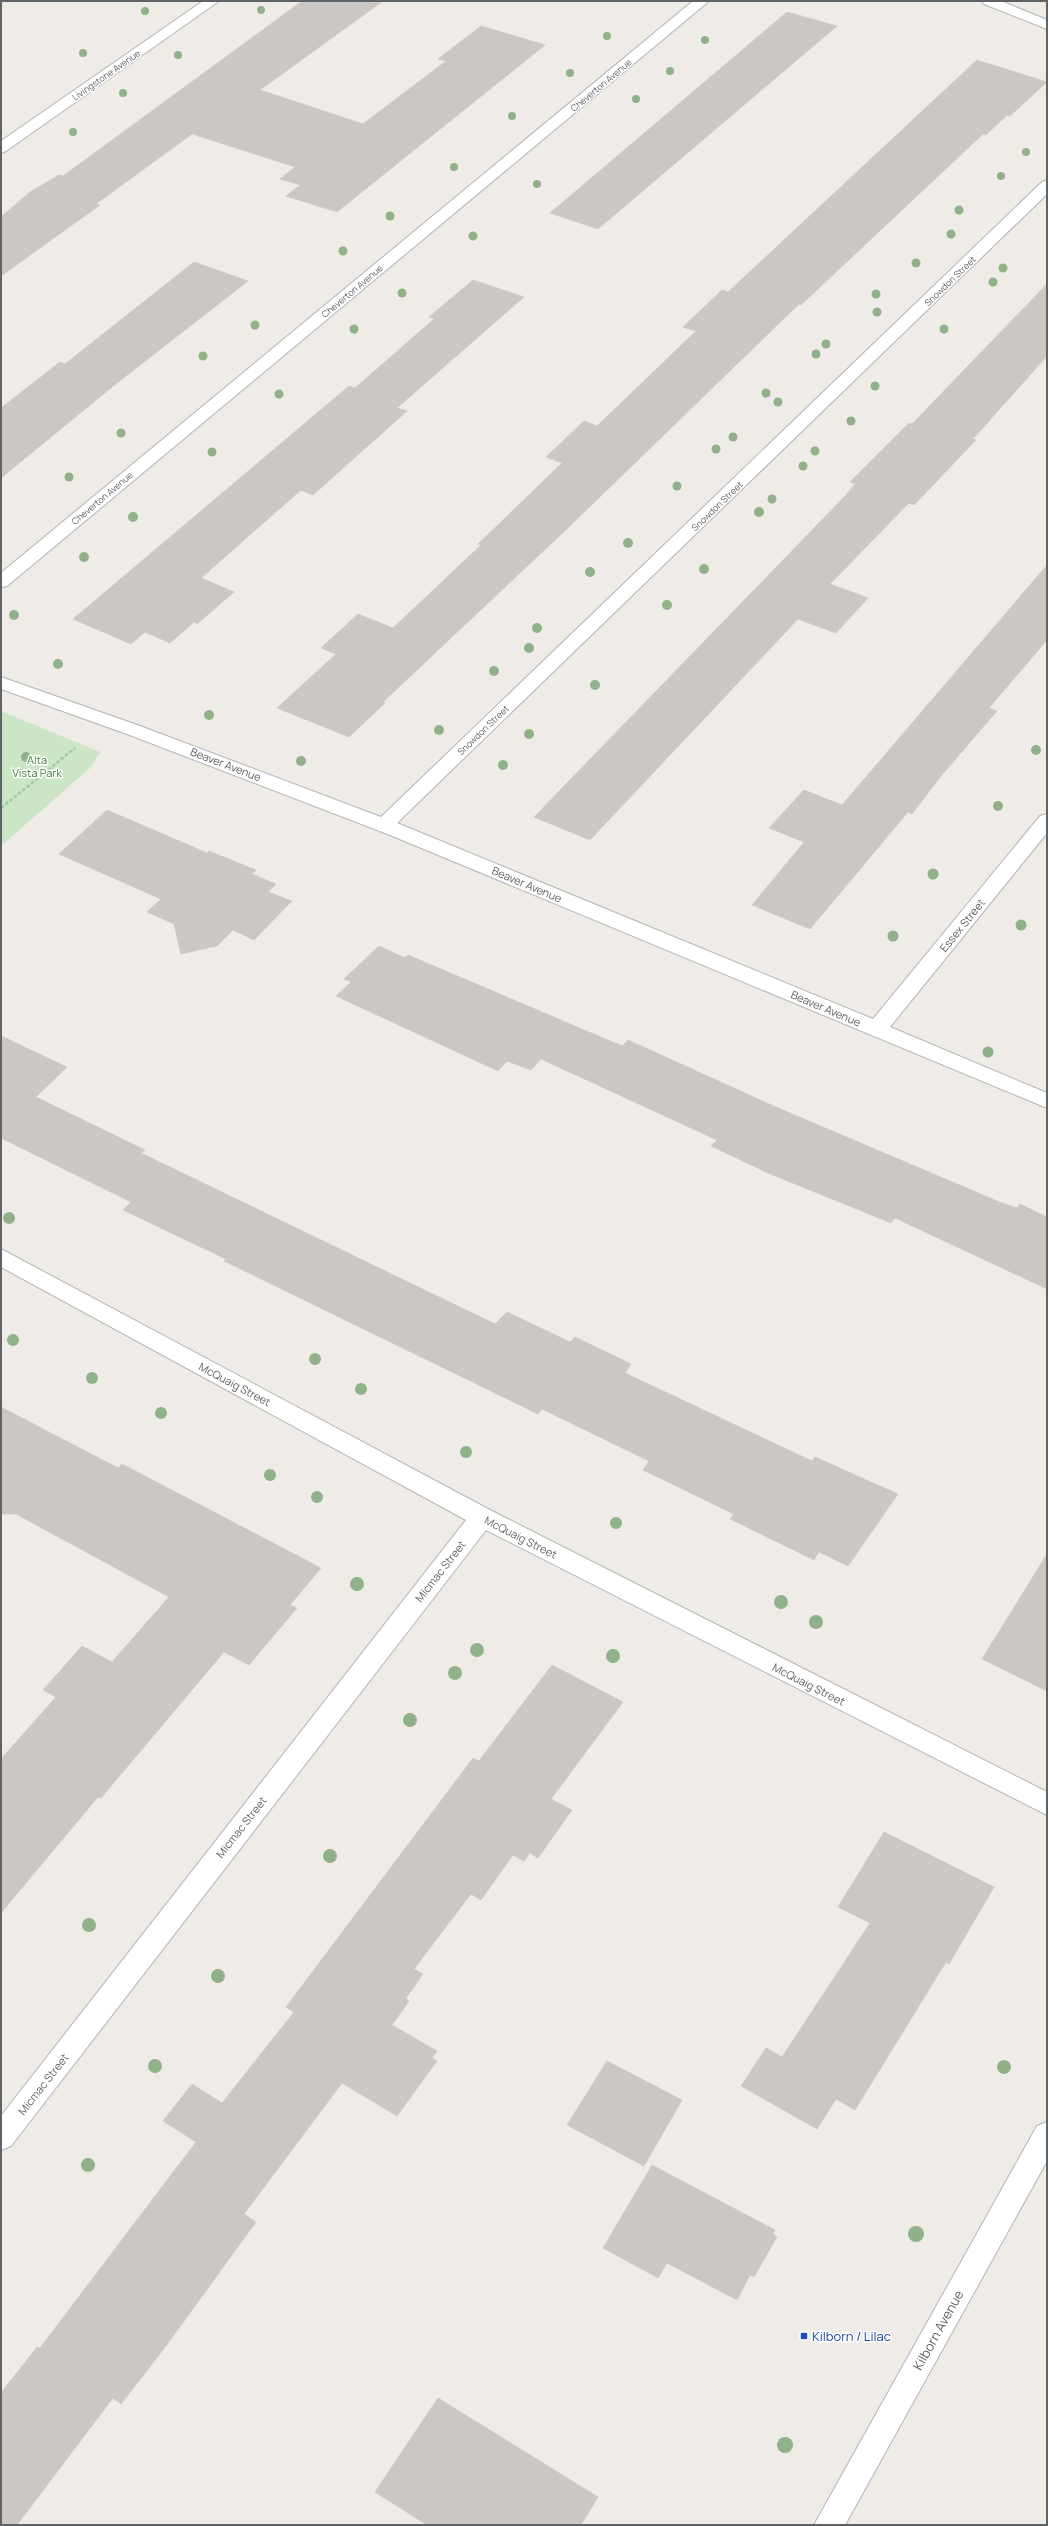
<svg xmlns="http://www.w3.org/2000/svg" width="1048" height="2526" viewBox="0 0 1048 2526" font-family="Manrope,sans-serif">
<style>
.green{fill:#cbe5c6}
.building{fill:#cbc7c4;stroke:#d4cdc6}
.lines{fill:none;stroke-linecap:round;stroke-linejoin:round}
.minor-casing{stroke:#b2b5b8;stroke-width:2}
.tertiary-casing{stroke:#b2b5b8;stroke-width:2}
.path{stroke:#a2caa8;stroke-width:2.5;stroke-dasharray:3.5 2;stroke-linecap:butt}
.minor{fill:#fff;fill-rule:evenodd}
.tertiary{fill:#fff;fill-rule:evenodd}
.tree{fill:#90b189}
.transit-dot{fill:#1a4fb4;stroke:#fff;stroke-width:1.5}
.labels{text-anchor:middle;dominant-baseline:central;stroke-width:3;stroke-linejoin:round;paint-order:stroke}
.far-street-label{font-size:9px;fill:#5f6366;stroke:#fff}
.park-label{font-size:11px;fill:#42803c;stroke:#fff}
.street-label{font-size:11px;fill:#5f6366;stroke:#fff}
.near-street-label{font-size:13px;fill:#5f6366;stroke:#fff}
.near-transit-label{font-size:13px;fill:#164399;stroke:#fff;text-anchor:start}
</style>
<rect width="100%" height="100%" fill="#efece7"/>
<path class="green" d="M1,711L100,752L90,768L1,846Z"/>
<g class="building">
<path d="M302,1H383L260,90L363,124L446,61L438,59L481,26L545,45L337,212L286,196L300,185L280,179L295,167L192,134L96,204L100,205L1,276V217L30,192L59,175L63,176Z"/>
<path d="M787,12L837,26L598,229L550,213Z"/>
<path d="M977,60L1047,82L1010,116L1007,115L986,135L983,134L801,305L799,304L571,525L383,702L385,703L349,737L277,708L336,654L321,648L358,614L393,628L481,545L478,544L562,463L546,457L584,421L597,426L696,331L683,327L722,290L728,292Z"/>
<path d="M194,262L248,281L117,383L1,478V408L60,362L65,364Z"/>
<path d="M473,280L524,297L397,408L407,411L313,495L301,490L201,578L234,592L197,624L194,622L170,643L145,632L131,644L73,619L349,386L355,388L434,319L429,317Z"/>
<path d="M1047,284V356L973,439L976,440L914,505L909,503L830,584L868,598L836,633L798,619L590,840L534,817L847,494L855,484L850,482L909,423L912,424Z"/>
<path d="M1047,565V640L989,708L997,711L941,776L912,814L908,812L810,929L752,905L804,842L769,828L804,790L842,805Z"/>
<path d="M107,810L207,853L209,851L256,870L252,874L276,884L268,892L292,901L254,940L233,930L217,946L181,954L174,924L147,912L161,899L59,854Z"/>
<path d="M379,946L405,958L408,955L622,1046L628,1040L778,1108L1002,1203L1017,1208L1020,1204L1047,1217V1289L895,1218L891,1223L768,1173L711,1146L717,1140L541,1059L531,1070L507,1061L498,1071L336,996L351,982L344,979Z"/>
<path d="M1,1036L67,1067L36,1097L145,1150L141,1153L495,1324L507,1312L570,1342L575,1337L631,1364L625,1373L812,1461L815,1457L898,1494L848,1566L819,1552L814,1560L730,1519L734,1514L643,1470L649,1461L542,1409L538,1414L224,1261L226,1259L123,1210L131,1202L1,1138Z"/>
<path d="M1,1407L118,1468L122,1464L321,1568L290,1605L297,1608L249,1665L224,1652L101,1798L98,1797L1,1913V1759L56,1697L43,1690L82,1646L112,1662L169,1597L16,1514H1Z"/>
<path d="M1047,1554V1691L982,1659Z"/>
<path d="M552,1665L623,1702L551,1799L572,1810L538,1858L530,1853L524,1861L513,1855L481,1900L471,1894L414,1969L423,1974L406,1998L409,2001L392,2025L437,2051L432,2058L437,2061L397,2116L342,2083L244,2214L256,2222L166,2346L121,2404L113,2398L17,2525H1V2393L37,2347L40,2348L196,2142L163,2121L192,2084L222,2103L294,2012L286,2007L473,1758L479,1761Z"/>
<path d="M884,1832L994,1887L949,1964L946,1962L855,2110L836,2099L817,2129L741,2086L766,2048L782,2057L870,1923L838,1907Z"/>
<path d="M607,2061L682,2100L644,2166L567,2125Z"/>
<path d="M652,2165L775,2230L773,2234L777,2237L754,2277L750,2275L737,2300L667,2263L658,2278L603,2248Z"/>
<path d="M438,2398L598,2497L581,2525H427L375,2492Z"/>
</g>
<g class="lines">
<defs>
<g id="minor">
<path d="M203,1H219L6,151L1,153V141Z"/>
<path d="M693,1H709L7,586L1,587V573Z"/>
<path d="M982,1H1001L1047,20V29L984,4Z"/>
<path d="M1047,180V194L397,823L873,1019L1040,816L1047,814V833L890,1027L1047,1093V1108L390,835L127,734L1,689V677L140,726L381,817L1042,182Z"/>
<path d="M1,1249L490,1510L1047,1792V1815L486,1530L11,2146L1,2150V2116L466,1520L1,1267Z"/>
</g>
<path id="tertiary" d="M1047,2122V2161L845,2525H814L1037,2126Z"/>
</defs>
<use href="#minor" class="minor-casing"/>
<use href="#tertiary" class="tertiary-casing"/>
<path class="path" d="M1,808L75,748"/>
<use href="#minor" class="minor"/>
<use href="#tertiary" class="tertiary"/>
</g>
<g class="tree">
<circle cx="261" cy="10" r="4"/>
<circle cx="145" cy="11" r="4"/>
<circle cx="607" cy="36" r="4"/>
<circle cx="705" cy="40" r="4"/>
<circle cx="83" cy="53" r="4"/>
<circle cx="178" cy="55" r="4"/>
<circle cx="670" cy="71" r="4"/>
<circle cx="570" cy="73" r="4"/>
<circle cx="123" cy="93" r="4"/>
<circle cx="636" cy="99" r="4"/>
<circle cx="512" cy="116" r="4"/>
<circle cx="73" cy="132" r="4"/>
<circle cx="1026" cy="152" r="4"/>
<circle cx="454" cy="167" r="4"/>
<circle cx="1001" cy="176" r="4"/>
<circle cx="537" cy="184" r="4"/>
<circle cx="959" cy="210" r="4.5"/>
<circle cx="390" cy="216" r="4.5"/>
<circle cx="951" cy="234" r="4.5"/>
<circle cx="473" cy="236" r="4.5"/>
<circle cx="343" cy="251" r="4.5"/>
<circle cx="916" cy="263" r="4.5"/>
<circle cx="1003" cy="268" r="4.5"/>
<circle cx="993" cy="282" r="4.5"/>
<circle cx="402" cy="293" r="4.5"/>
<circle cx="876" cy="294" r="4.5"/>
<circle cx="877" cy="312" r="4.5"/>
<circle cx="255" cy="325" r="4.5"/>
<circle cx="354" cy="329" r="4.5"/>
<circle cx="944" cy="329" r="4.5"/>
<circle cx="826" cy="344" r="4.5"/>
<circle cx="816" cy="354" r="4.5"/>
<circle cx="203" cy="356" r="4.5"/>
<circle cx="875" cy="386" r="4.5"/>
<circle cx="766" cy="393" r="4.5"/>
<circle cx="279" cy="394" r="4.5"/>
<circle cx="778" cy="402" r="4.5"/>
<circle cx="851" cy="421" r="4.5"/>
<circle cx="121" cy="433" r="4.5"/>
<circle cx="733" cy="437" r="4.5"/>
<circle cx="716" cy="449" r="4.5"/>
<circle cx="815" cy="451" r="4.5"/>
<circle cx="212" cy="452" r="4.5"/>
<circle cx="803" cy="466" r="4.5"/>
<circle cx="69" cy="477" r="4.5"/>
<circle cx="677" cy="486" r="4.5"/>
<circle cx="772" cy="499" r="4.5"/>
<circle cx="759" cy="512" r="5"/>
<circle cx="133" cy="517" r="5"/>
<circle cx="628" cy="543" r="5"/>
<circle cx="84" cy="557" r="5"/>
<circle cx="704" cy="569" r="5"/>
<circle cx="590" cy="572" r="5"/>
<circle cx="667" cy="605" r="5"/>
<circle cx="14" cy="615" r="5"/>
<circle cx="537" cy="628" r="5"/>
<circle cx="529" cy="648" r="5"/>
<circle cx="58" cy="664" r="5"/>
<circle cx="494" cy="671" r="5"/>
<circle cx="595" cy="685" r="5"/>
<circle cx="209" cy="715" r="5"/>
<circle cx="439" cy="730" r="5"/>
<circle cx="529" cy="734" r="5"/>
<circle cx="1036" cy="750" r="5"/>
<circle cx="26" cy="757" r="5"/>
<circle cx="301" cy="761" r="5"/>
<circle cx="503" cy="765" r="5"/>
<circle cx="998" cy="806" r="5"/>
<circle cx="933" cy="874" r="5.5"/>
<circle cx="1021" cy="925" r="5.5"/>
<circle cx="893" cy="936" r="5.5"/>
<circle cx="988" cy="1052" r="5.5"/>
<circle cx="9" cy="1218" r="6"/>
<circle cx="13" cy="1340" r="6"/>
<circle cx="315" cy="1359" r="6"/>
<circle cx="92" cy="1378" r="6"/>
<circle cx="361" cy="1389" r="6"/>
<circle cx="161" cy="1413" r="6"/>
<circle cx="466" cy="1452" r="6"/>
<circle cx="270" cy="1475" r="6"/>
<circle cx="317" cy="1497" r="6"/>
<circle cx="616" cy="1523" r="6"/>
<circle cx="357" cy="1584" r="7"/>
<circle cx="781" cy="1602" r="7"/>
<circle cx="816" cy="1622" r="7"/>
<circle cx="477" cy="1650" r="7"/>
<circle cx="613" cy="1656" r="7"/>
<circle cx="455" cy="1673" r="7"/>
<circle cx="410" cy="1720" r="7"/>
<circle cx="330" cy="1856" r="7"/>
<circle cx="89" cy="1925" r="7"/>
<circle cx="218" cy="1976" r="7"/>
<circle cx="155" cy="2066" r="7"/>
<circle cx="1004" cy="2067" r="7"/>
<circle cx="88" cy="2165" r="7"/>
<circle cx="916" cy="2234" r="8"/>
<circle cx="785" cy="2445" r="8"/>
</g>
<rect class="transit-dot" x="800" y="2332" width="8" height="8" rx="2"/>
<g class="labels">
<g class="far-street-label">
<text transform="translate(106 75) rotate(-35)">Livingstone Avenue</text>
<text transform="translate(601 85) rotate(-40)">Cheverton Avenue</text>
<text transform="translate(950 281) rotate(-44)">Snowdon Street</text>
<text transform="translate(352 291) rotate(-40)">Cheverton Avenue</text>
<text transform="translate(102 498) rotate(-40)">Cheverton Avenue</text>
<text transform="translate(717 506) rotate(-44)">Snowdon Street</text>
<text transform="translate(483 730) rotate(-44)">Snowdon Street</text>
</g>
<g class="park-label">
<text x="37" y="759">Alta<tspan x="37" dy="13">Vista Park</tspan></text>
</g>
<g class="street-label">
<text transform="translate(226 764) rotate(21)">Beaver Avenue</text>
<text transform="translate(527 884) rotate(23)">Beaver Avenue</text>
<text transform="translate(962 925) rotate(-51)">Essex Street</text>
<text transform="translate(826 1008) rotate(23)">Beaver Avenue</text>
<text transform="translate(235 1384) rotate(28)">McQuaig Street</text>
<text transform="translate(521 1537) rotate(27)">McQuaig Street</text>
<text transform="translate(440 1571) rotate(-52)">Micmac Street</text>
<text transform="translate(809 1684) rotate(27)">McQuaig Street</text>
<text transform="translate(241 1827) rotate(-52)">Micmac Street</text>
<text transform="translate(43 2084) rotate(-52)">Micmac Street</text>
</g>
<g class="near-street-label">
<text transform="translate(938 2330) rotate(-61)">Kilborn Avenue</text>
</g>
<g class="near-transit-label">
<text x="812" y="2336">Kilborn / Lilac</text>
</g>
</g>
<rect width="1048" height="2526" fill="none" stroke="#5f6366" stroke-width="4"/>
</svg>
